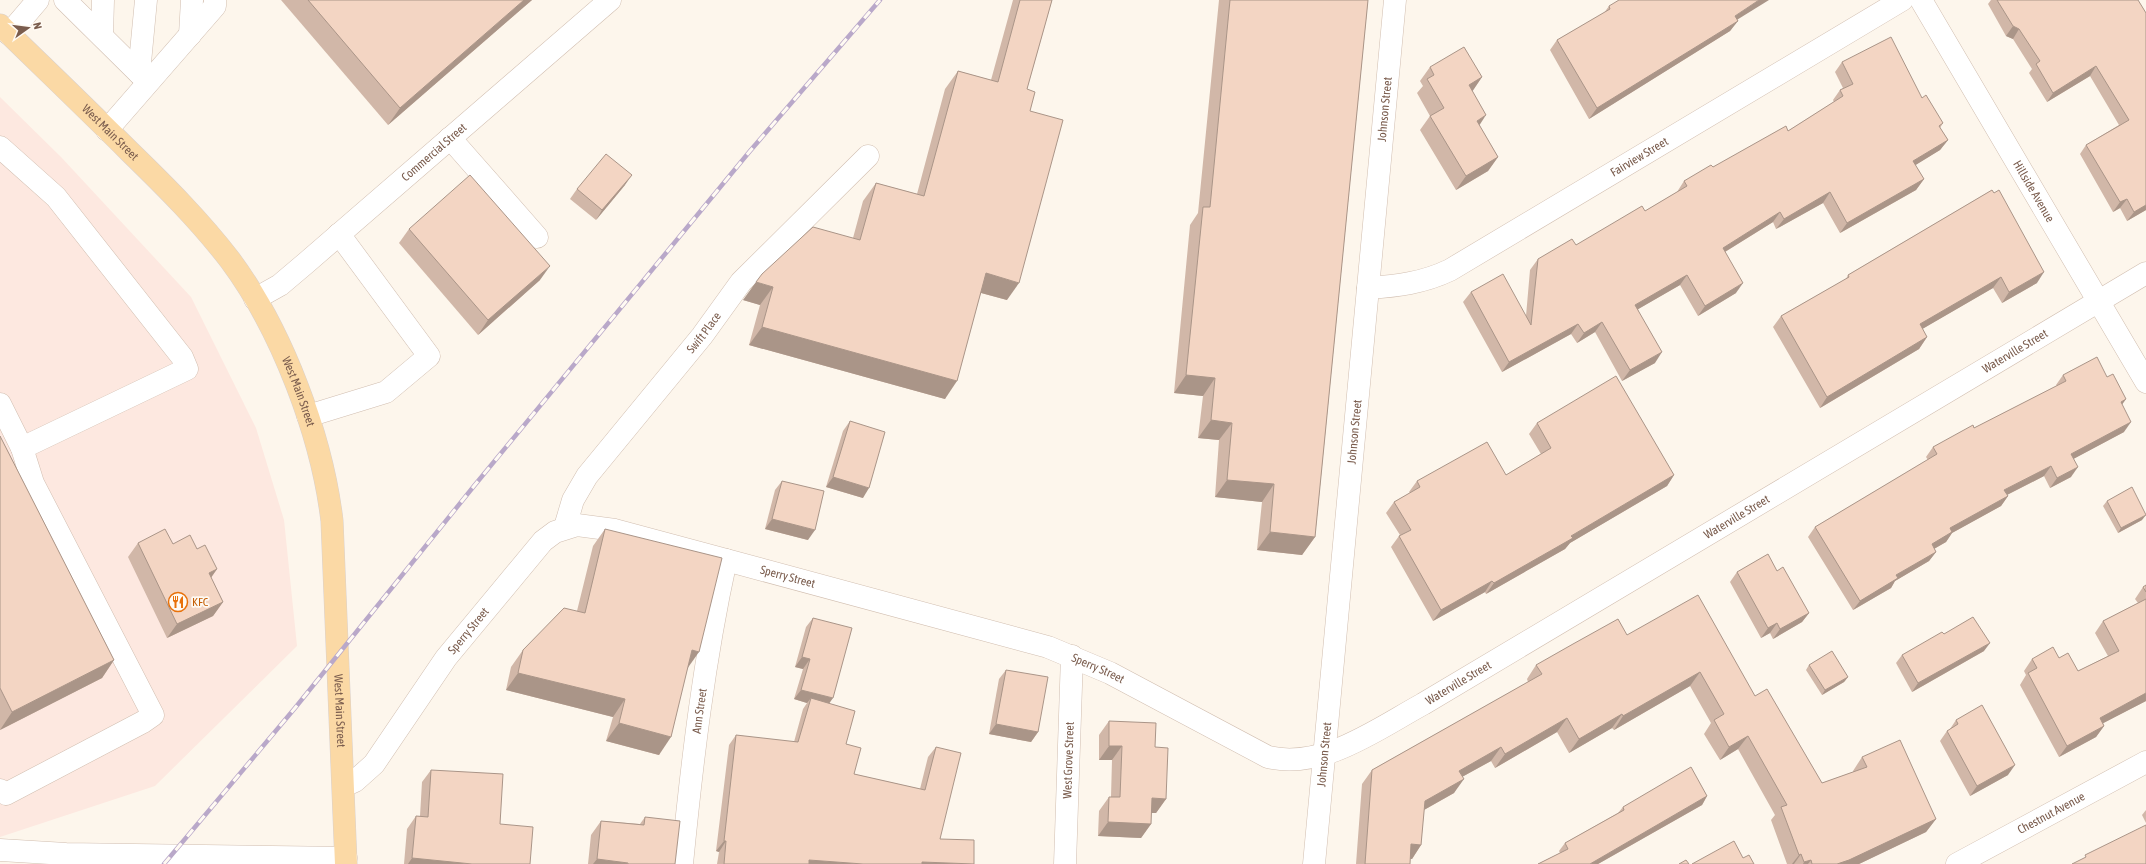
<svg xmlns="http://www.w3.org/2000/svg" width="2146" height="864" viewBox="0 0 2146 864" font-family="'Asap Condensed',sans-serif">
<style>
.commercial{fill:#fde8e0}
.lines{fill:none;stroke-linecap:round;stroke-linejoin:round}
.minor-casing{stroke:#d1beb0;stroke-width:23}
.major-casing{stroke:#dad1cd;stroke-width:23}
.minor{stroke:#fff;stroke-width:22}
.major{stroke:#fbd9a5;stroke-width:22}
.rail-casing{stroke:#b9a8c9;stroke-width:4.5}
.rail{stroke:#fffaf3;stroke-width:3;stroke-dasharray:9;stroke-linecap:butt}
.wall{fill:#d1b7a8}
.shaded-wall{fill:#aa9588}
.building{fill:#f3d5c3;stroke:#aa9588}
.labels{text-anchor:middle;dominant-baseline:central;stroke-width:3.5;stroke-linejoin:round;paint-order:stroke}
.street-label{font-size:12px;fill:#7a5c4d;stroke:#fffaf3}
.food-label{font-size:12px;fill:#c56008;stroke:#fffaf3;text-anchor:start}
</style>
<rect width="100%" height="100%" fill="#fdf6ec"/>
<path class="commercial" d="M0,97L61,157L191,297L256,428L284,520L297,646L155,786L0,837Z"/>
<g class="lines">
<defs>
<g id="minor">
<path d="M65,0L148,82"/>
<path id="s1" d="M1921,0L2146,382"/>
<path d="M9,34L38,0"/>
<path d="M190,35L192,0"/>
<path d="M102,36L103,0"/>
<path d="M139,73L146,0"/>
<path d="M107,130L215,6V0"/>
<path d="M450,138L537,237"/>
<path d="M0,147L56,197L182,357L187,369L22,448L33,483L153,715L143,722L6,794L0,790"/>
<path id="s2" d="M1368,288C1397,286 1423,283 1450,270L1902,0"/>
<path id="s3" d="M255,299L280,285L306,263L610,0"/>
<path d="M0,404L22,448"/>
<path d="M308,416L386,392L429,356L339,234"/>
<path id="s4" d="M565,527L573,500L587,476L702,336L741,282L868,156"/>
<path id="s5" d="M344,786L355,781L374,764L446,658L543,541L555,532L577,525L615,530L1048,647L1110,673L1268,757C1323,770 1377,729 1423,704L2146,273"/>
<path d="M0,850L66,854L346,858"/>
<path id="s6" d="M682,864C692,762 704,660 726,560"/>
<path id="s7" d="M1065,864L1072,656"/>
<path id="s8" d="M1314,864L1395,0"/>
<path id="s9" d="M1957,864L2146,762"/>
</g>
<g id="major">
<path id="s10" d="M0,25C43,67 87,109 130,152C165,186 200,221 230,260C282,330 322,436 332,521L346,864"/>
</g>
</defs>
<use href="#minor" class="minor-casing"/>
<use href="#major" class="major-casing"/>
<use href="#minor" class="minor"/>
<use href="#major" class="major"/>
<defs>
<path id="rail" d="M164,864L295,708L474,486L750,151L880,0"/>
</defs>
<use href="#rail" class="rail-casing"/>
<use href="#rail" class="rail"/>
</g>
<g class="wall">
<path d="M281,0H532L388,125Z"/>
<path d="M1013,0H1052L1027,89L1030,111L1007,300L981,293L945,399L749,345L760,305L743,300L853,238L863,201L876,183L917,194L945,89L958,71L991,80Z"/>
<path d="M1219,0H1368L1315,537L1302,555L1257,550L1262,502L1215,497L1219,440L1198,438L1203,396L1174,393L1190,225L1198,213Z"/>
<path d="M1991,0H2138L2146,210L2127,221L2120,208L2113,212L2080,154L2086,145L2119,125L2090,76L2047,102L2029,73L2032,69L2013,39L2006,36L1988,4Z"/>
<path d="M1609,6L1738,20L1730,31L1589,119L1550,50L1557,40L1604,13Z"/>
<path d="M1842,62L1922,98L1943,123L1940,128L1948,140L1940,150L1915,165L1924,179L1916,190L1840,233L1823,203L1776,229L1773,222L1725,252L1736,293L1698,316L1680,285L1638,309L1655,363L1622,381L1595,332L1577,343L1571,334L1502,372L1463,302L1471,292L1526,316L1530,270L1538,259L1576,245L1645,211L1677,192L1684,181L1788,131L1834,102L1833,100L1840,90L1843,88L1835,72Z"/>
<path d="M1430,67L1482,77L1472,91L1479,125L1498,157L1488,171L1456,190L1420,130L1430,116L1417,93L1423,86L1420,81Z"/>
<path d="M625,185L596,220L570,199L577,189Z"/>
<path d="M1992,190L2037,283L2002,303L1993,288L1922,329L1927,337L1919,349L1820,408L1773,327L1781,316L1846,279L1848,275Z"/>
<path d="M409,229L540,280L478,335L399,243Z"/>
<path d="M2063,375L2107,377L2126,399L2122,404L2124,432L2073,459L2071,477L2050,488L2044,476L2007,495L2008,496L2001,506L1952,533L1946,542L1934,549L1936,552L1929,561L1895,581L1891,588L1853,610L1808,537L1815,527L1928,460L1926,457L1933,447L1974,428L2057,386L2056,385Z"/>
<path d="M850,421L863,498L826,487L843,431Z"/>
<path d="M1537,423L1674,475L1667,486L1570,543L1565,549L1486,594L1485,592L1433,621L1391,547L1399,536L1400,535L1386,513L1394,502L1410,493L1409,492L1417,481L1506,475L1541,454L1529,434Z"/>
<path d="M0,436L114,660L102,678L0,730Z"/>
<path d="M782,481L808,540L765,529L775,490Z"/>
<path d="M2107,501L2142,520L2118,533L2103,506Z"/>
<path d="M605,529L688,667L659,755L606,741L613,717L506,690L511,667L523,650L577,611L593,546Z"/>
<path d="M138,543L173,544L197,549L217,569L211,578L223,602L213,616L167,638L128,557Z"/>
<path d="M1777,571L1809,613L1802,622L1773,639L1770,633L1761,638L1730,582L1737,572Z"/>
<path d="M2146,585V701L2103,723L2104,726L2096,737L2059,757L2020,685L2026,675L2024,671L2032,659L2059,658L2078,671L2108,656L2095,633L2103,621L2138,603L2135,599L2143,587Z"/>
<path d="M813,618L829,704L846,744L854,774L920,789L928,757L936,747L940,839L974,864H717L719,852L716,851L729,745L736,735L794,742L803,709L807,703L794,699L803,669L795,667L806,627Z"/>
<path d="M1944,634L1984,651L1912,692L1896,663L1902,655Z"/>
<path d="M1627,635L1755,696L1822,783L1853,772V771L1862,757L1936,819L1926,832L1859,864H1787L1771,820L1775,815L1738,749L1720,760L1704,734L1711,723L1690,686L1614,730L1612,728L1569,753L1557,732L1495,768L1491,761L1462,777L1454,793L1424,810L1421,845L1412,859H1410V864H1356L1362,784L1372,770L1528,682L1527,679L1536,665Z"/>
<path d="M1809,665L1848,677L1844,682L1822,695L1806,670Z"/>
<path d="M1006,670L1038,732L1031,742L989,734L999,679Z"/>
<path d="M1956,720L2008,775L1970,796L1940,741L1947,731L1950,729Z"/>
<path d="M1109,721L1155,747L1166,799L1156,813H1151V824L1141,838L1098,836L1099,811L1109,797H1111L1112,760H1099V735Z"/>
<path d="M431,770L500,824L530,864H404L407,829L416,816H420L422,782Z"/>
<path d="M1707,796L1702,805L1598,864H1538L1560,853L1559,851L1565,843L1618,813L1623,807Z"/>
<path d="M2146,810V823L2142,815Z"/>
<path d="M645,817L675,864H588L591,835L601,821L640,824Z"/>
</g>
<g class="shaded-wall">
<path d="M524,0H532L388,125L400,108Z"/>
<path d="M1759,0H1769L1727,26L1735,16Z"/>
<path d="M1738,21L1730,31L1589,119L1597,108Z"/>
<path d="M2013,26L2019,29L2013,39L2006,36Z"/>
<path d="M2096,66L2090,76L2047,102L2053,93Z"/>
<path d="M1482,77L1472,92L1469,85Z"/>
<path d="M1486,115L1477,129V121Z"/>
<path d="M1948,140L1940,150L1906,171L1913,161Z"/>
<path d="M1498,157L1488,171L1456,190L1466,176Z"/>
<path d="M632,175L625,185L596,220L602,210Z"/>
<path d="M1924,179L1916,190L1840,233L1847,223Z"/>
<path d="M1830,192L1823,203L1776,229L1784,219Z"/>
<path d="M2127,199L2120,208L2113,212L2120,202Z"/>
<path d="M2146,205V210L2127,221L2134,212Z"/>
<path d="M1780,212L1773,222L1715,258L1723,248Z"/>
<path d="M550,266L540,280L478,335L488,320Z"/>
<path d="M2044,272L2037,283L2002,303L2009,292Z"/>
<path d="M986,273L1019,283L1007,300L974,291Z"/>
<path d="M1687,275L1680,285L1628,315L1635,305Z"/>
<path d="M2001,277L1993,288L1912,335L1920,324Z"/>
<path d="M756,282L773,287L760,305L743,300Z"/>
<path d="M1743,283L1736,293L1698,316L1705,306Z"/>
<path d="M1602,322L1595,332L1577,343L1584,333Z"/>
<path d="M1578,324L1571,334L1502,372L1509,362Z"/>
<path d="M762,327L957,381L945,399L749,345Z"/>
<path d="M1927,337L1919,349L1820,408L1827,397Z"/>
<path d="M1662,352L1655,363L1622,381L1630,370Z"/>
<path d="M1186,375L1215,378L1203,396L1174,393Z"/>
<path d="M2126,399L2119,409L2121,402Z"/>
<path d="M1211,420L1232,423L1219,440L1198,438Z"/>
<path d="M2131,422L2124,432L2064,464L2071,454Z"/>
<path d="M2051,466L2044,476L1997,500L2004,490Z"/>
<path d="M2078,467L2071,477L2050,488L2057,478Z"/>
<path d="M1674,475L1667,486L1570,543L1565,549L1486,594L1494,583L1571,536Z"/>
<path d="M833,477L869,488L863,498L826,487Z"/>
<path d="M1227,480L1274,484L1262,502L1215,497Z"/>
<path d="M2008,496L2001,506L1952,533L1946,542L1925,554L1932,544L1950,528Z"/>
<path d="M2146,515L2142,520L2118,533L2121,528Z"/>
<path d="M772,519L815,530L808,540L765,529Z"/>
<path d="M1270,532L1315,537L1302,555L1257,550Z"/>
<path d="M1936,552L1929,561L1895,581L1891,588L1853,610L1860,601L1896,575Z"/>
<path d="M217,569L207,583L209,573Z"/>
<path d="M1492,581L1485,592L1433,621L1441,610Z"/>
<path d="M223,602L213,616L167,638L177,624Z"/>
<path d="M1809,613L1802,622L1773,639L1780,629Z"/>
<path d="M1777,623L1770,633L1761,638L1768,628Z"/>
<path d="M1990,643L1984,651L1912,692L1918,683Z"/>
<path d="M692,650L699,652L687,669Z"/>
<path d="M802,657L810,659L803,669L795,667Z"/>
<path d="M114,660L102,678L0,730L12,712Z"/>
<path d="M1700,672L1690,686L1614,730L1623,716Z"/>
<path d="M518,673L625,699L613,717L506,690Z"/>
<path d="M1848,677L1844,682L1822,695L1825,690Z"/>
<path d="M801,690L833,698L826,708L811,698L807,703L794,699Z"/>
<path d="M2146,693V701L2092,729L2100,718Z"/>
<path d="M1622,714L1612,728L1569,753L1579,739Z"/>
<path d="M1567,718L1557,732L1495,768L1505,754Z"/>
<path d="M619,723L671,737L659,755L606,741Z"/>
<path d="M996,724L1038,732L1031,742L989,734Z"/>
<path d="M2104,726L2096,737L2059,757L2067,746Z"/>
<path d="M1748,736L1738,749L1720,760L1729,747Z"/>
<path d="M1109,746H1122L1112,760H1099Z"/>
<path d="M1501,747L1491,761L1449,784L1459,771Z"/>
<path d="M2015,765L2008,775L1970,796L1977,786Z"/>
<path d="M1464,779L1454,793L1415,815L1425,801Z"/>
<path d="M1707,796L1702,805L1598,864H1590Z"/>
<path d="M1152,798L1166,799L1156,813H1142Z"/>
<path d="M1936,819L1926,832L1859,864H1837Z"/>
<path d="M1108,822L1151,824L1141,838L1098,836Z"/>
<path d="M724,841H726L719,852L716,851Z"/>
<path d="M1411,844L1421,845L1412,859L1402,858Z"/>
<path d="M1801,854L1794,864H1792L1799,855Z"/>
<path d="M412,858L472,864H408Z"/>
<path d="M597,859L628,863L627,864H593Z"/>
<path d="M809,860L863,864H806Z"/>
<path d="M1811,860L1808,864H1803L1804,862Z"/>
<path d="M922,862L969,864H921Z"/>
</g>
<g class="building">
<path d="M308,0H524L400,108Z"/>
<path d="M1020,0H1052L1027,89L1035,92L1030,111L1063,120L1019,283L986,273L957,381L762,327L773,287L756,282L762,274L813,227L860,240L876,183L924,196L958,71L998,82Z"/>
<path d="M1230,0H1368L1315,537L1270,532L1274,484L1227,480L1232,423L1211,420L1215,378L1186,375L1203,207H1210Z"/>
<path d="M1619,0H1759L1735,16L1738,21L1597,108L1557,40L1610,9L1609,6Z"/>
<path d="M1997,0H2138L2146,13V205L2134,212L2127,199L2120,202L2086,145L2129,120L2096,66L2053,93L2036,64L2040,61L2019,29L2013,26Z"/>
<path d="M1891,37L1922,98L1926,95L1943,123L1939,126L1948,140L1913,161L1924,179L1847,223L1830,192L1784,219L1780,212L1723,248L1743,283L1705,306L1687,275L1635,305L1662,352L1630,370L1602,322L1584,333L1578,324L1509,362L1471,292L1503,274L1531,325L1538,259L1572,239L1576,245L1642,206L1645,211L1687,186L1684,181L1711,165L1713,167L1786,126L1788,131L1843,96L1840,90L1853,84L1842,62Z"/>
<path d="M1464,47L1482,77L1469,85L1486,115L1477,121L1498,157L1466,176L1430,116L1444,108L1427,79L1434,75L1430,67Z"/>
<path d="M606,154L632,175L602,210L577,189Z"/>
<path d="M470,175L550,266L488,320L409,229Z"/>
<path d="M1992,190L1994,193L1999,190L2044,272L2009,292L2001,277L1920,324L1927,337L1827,397L1781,316L1849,277L1848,275Z"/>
<path d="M2097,357L2107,377L2113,374L2126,399L2121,402L2131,422L2071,454L2078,467L2057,478L2051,466L2004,490L2008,496L1950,528L1952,532L1932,544L1936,552L1896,575L1898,578L1860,601L1815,527L1937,454L1933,447L1973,425L1974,428L2066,381L2063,375Z"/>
<path d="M1616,376L1674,475L1571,536L1573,538L1494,583L1492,581L1441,610L1399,536L1411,530L1394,502L1420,487L1417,481L1487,442L1506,475L1551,448L1537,423Z"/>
<path d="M850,421L885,432L869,488L833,477Z"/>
<path d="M0,436L114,660L12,712L0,688Z"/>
<path d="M782,481L824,491L815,530L772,519Z"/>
<path d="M2132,487L2146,515L2121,528L2107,501Z"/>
<path d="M165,529L173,544L190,535L197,549L205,545L217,569L209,573L223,602L177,624L138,543Z"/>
<path d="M605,529L722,558L699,652L692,650L671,737L619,723L625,699L518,673L523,650L564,608L585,613Z"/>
<path d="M1768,554L1777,571L1783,567L1809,613L1780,629L1777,623L1768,628L1737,572Z"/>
<path d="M2146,585V592L2143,587Z"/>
<path d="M1698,595L1755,696L1767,689L1822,783L1867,767L1862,757L1900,740L1936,819L1849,860L1837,864H1812L1811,860L1804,862L1801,854L1799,855L1781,807L1787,805L1748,736L1729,747L1714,720L1724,714L1700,672L1623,716L1622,714L1579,739L1567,718L1505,754L1501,747L1459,771L1464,779L1425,801L1421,845L1411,844L1410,864H1365L1372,770L1542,674L1536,665L1573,644L1618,619L1627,635Z"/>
<path d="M2146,599V693L2100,718L2104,726L2067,746L2028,673L2037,668L2032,659L2053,647L2059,658L2068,653L2078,671L2119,651L2103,621Z"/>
<path d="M1973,617L1990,643L1918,683L1902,655L1942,632L1944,634Z"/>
<path d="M813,618L852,628L833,698L801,690L810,659L802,657Z"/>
<path d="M1832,651L1848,677L1825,690L1809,665Z"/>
<path d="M1006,670L1048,677L1038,732L996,724Z"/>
<path d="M811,698L855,711L846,744L861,748L854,774L925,790L936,747L961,753L940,839L974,840V864L922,862V864H863L809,860V864H724L726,841H724L736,735L798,742Z"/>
<path d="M1982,705L2015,765L1977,786L1947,731L1958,724L1956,720Z"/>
<path d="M1109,721L1156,723L1155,747L1168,748L1166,799L1152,798L1151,824L1108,822L1109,797H1120L1122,746H1109Z"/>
<path d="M1691,767L1707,796L1590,864H1538L1568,849L1565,843L1624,810L1623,807Z"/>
<path d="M431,770L503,774L500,824L533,827L530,864H472L412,858L416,816L428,817Z"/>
<path d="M645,817L680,821L675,864H628V863L597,859L601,821L644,825Z"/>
<path d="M2146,825V864H2072L2086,857L2085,855Z"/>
<path d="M1734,841L1743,858L1749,855L1754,864H1692Z"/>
<path d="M1686,860L1689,864H1679Z"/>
</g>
<defs>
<symbol id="restaurant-ring" viewBox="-11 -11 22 22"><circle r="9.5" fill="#fffaf3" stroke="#e8710a" stroke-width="1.5"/><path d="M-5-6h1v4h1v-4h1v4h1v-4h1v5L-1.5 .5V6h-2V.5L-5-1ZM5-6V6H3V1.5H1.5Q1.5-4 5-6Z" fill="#e8710a"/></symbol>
</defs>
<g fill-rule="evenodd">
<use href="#restaurant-ring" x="167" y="591" width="22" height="22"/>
</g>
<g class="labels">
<g class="street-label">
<text stroke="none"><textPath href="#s8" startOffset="758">Johnson Street</textPath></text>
<text stroke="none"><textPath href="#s10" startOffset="154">West Main Street</textPath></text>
<text stroke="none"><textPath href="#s3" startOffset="232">Commercial Street</textPath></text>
<text stroke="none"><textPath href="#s2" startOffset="305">Fairview Street</textPath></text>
<text stroke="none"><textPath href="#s1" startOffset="222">Hillside Avenue</textPath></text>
<text stroke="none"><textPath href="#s4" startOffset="241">Swift Place</textPath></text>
<text stroke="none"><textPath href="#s5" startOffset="1946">Waterville Street</textPath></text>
<text stroke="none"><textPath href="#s10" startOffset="478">West Main Street</textPath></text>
<text stroke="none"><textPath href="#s8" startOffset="434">Johnson Street</textPath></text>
<text stroke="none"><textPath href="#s5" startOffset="1622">Waterville Street</textPath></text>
<text stroke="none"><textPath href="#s5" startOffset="573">Sperry Street</textPath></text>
<text stroke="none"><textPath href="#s5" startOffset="201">Sperry Street</textPath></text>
<text stroke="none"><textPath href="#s5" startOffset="897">Sperry Street</textPath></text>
<text stroke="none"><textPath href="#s5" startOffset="1298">Waterville Street</textPath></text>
<text stroke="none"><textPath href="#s10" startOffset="802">West Main Street</textPath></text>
<text stroke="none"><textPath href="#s6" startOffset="154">Ann Street</textPath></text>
<text stroke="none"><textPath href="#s8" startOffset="110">Johnson Street</textPath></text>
<text stroke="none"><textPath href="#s7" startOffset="104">West Grove Street</textPath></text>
<text stroke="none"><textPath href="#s9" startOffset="107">Chestnut Avenue</textPath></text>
</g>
<g class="food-label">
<text x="192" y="602">KFC</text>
</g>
</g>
<g transform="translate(28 28) rotate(76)" stroke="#fffaf3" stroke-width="3" paint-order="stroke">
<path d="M0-3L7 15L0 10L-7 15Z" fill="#7a5c4d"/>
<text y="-6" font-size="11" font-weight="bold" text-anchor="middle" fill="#7a5c4d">N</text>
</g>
</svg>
